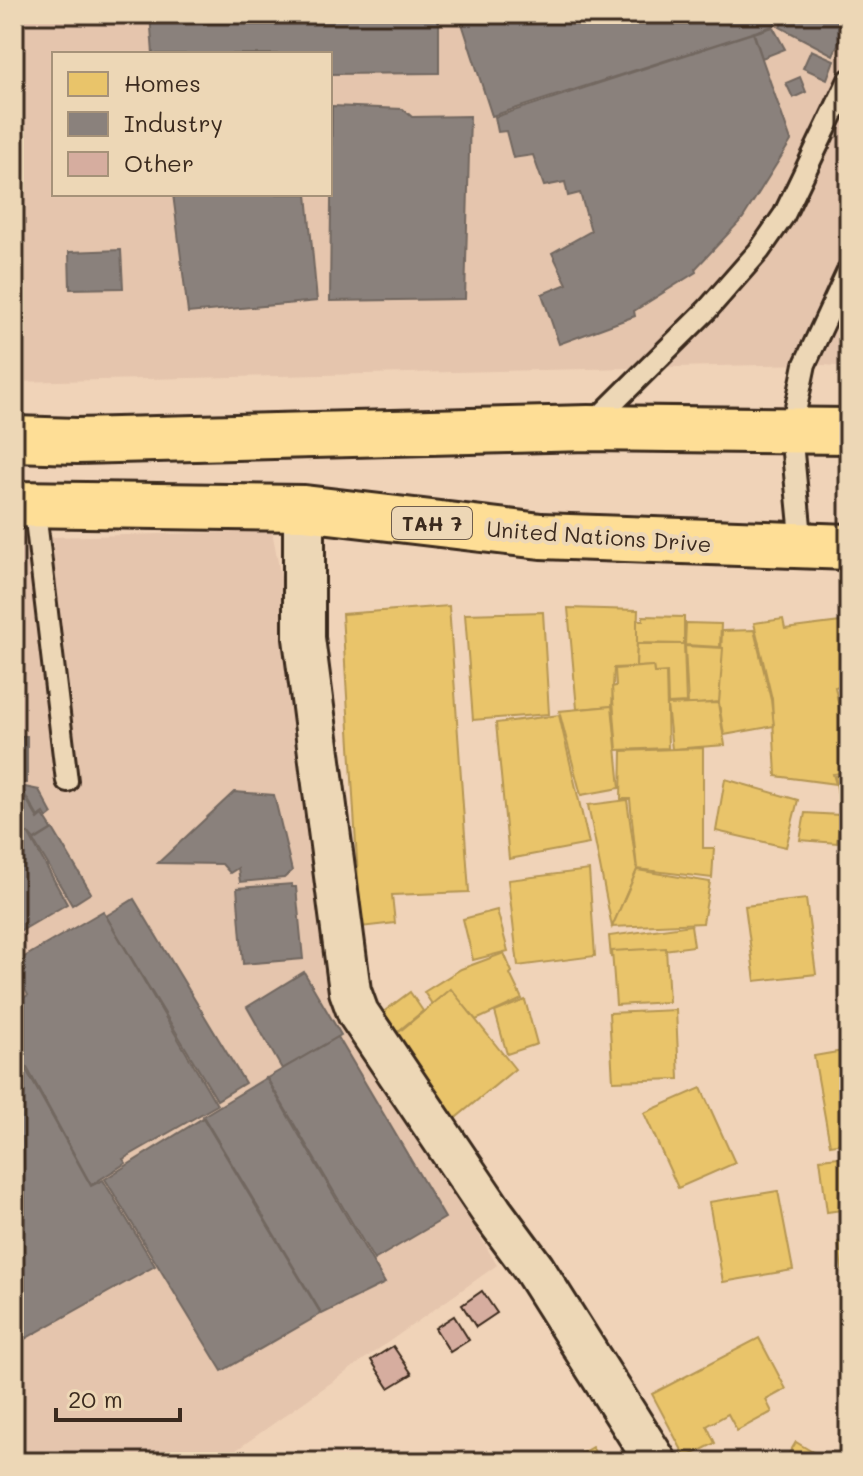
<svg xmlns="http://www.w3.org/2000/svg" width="863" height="1476" viewBox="0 0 863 1476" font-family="Mali,sans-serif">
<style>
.built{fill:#e5c5ad;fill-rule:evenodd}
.homes{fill:#e9c46a;stroke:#b59653;stroke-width:2}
.industry{fill:#8a817c;stroke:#726760;stroke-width:2}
.building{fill:#d6ad9f;stroke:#3b2a1e;stroke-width:2}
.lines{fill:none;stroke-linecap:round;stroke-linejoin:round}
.service-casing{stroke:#3b2a1e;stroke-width:26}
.minor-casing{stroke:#3b2a1e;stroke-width:46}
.trunk-casing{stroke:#3b2a1e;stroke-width:50}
.service{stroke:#edd7b6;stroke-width:20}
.minor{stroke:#edd7b6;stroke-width:40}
.trunk{stroke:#fede96;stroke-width:44}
.labels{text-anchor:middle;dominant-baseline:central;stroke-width:8;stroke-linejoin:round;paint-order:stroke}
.shield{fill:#edd7b6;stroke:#705e4c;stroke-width:2}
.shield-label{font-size:20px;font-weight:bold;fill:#3b2a1e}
.street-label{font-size:22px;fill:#3b2a1e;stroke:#edd7b6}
</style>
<rect width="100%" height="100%" fill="#f0d3b8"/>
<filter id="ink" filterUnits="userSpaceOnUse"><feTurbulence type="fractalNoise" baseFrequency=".0125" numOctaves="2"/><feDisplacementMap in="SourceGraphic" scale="16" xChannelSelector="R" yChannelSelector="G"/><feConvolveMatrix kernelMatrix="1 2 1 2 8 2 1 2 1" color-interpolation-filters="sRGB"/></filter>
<g filter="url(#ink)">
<g class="built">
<path d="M14,14H849V367L810,364L14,382ZM54,54H330V194H54Z"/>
<path d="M272,531L372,1055L497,1265L225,1458L227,1462H14V538Z"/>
</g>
<g class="homes">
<path d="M449,606L469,892L392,895L395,923L361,927L342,614Z"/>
<path d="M568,608L638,610L636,667L614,668L612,706L577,709Z"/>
<path d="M543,612L549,714L473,720L465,614Z"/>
<path d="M643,616L684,617V644L637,643V620H643Z"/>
<path d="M783,619L785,629L841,622V629H848L849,684L835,687L841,717L846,716L849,772L833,774L836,784L776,776L772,699L754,623Z"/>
<path d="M686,623L721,624L720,647L685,645Z"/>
<path d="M754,630L771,700L774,726L724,735L719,703L722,631Z"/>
<path d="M637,644H684L686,703L668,704L667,672L654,673L653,666L636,667Z"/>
<path d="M685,646L723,648L719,702L688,705Z"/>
<path d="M653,666L654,673H666L668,748L617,750L612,687L616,686L615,669Z"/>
<path d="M718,703L725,745L672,749L667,705Z"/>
<path d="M612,706L620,788L581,795L559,711Z"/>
<path d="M559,715L589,844L509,859L496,723Z"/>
<path d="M703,748V848H714L712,878L637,869L630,799H621L622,751Z"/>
<path d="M849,774V825L843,826L835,776Z"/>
<path d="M725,779L798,800L786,847L716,831Z"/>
<path d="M627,800L637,870L612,927L588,805Z"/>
<path d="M805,813L840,815L837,843L800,840Z"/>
<path d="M589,870L595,956L518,966L508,880Z"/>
<path d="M637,870L710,882L703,923L612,927Z"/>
<path d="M806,899L816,974L755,981L745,906Z"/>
<path d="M497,910L508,951L473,960L463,919Z"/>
<path d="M691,925L694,946L611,957L609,936Z"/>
<path d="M666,948L669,1002L616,1005L612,951Z"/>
<path d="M504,953L512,972L510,974L522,999L476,1020L450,989L432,1004L424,992L461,969Z"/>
<path d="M451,989L515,1069L452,1121L388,1041Z"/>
<path d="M410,992L423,1011L391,1037L378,1016Z"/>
<path d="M525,1000L537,1044L507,1054L495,1012Z"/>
<path d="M676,1010L679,1079L613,1081L609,1013Z"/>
<path d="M849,1050V1142L830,1145L814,1056Z"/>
<path d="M701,1088L735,1163L678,1188L644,1113Z"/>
<path d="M849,1156V1209L827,1212L820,1159Z"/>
<path d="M778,1191L793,1270L723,1282L709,1202Z"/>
<path d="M849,1240V1290H845L838,1242Z"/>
<path d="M759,1338L786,1389L766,1400L772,1412L737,1431L728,1414L707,1426L715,1443L686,1458L652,1394Z"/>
<path d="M796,1442L829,1462H784Z"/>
<path d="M592,1447L601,1462H566Z"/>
</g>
<g class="industry">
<path d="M150,14H439V73L330,74V54H153Z"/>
<path d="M459,14H771L776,25L492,116Z"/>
<path d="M786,14H849V21L833,55L780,27Z"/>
<path d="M773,27L785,49L762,58L754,33Z"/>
<path d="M753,33L791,141L743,218L695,269L696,272L634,311L635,316L559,344L542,294L567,284L552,253L591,231L580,193L568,196L565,182L544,186L533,155L513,158L506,131L498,132L495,117Z"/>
<path d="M811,50L834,60L827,79L803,68Z"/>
<path d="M800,77L806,92L793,98L786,83Z"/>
<path d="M332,106L403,109L412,117L470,116L465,299L330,301Z"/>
<path d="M173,194H307L317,301L188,313Z"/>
<path d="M121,250L123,288L70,289L69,252Z"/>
<path d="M14,736H27V783L14,784Z"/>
<path d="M18,785L38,819L43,815L52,829L34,840L28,833L16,840L14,837V786Z"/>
<path d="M20,786L39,790L52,814L47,818L44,813L38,817Z"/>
<path d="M234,792L274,795L292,871L284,878L240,882L238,868L230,873L222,864L158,863Z"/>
<path d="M53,829L91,893L72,905L34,841Z"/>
<path d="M28,833L67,904L14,935V842Z"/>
<path d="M292,884V887H296L303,959L243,964L237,888Z"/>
<path d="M134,899L245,1083L217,1100L106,916Z"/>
<path d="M103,911L217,1105L123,1159L126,1163L91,1185L14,1044V1003L28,995L14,970V963Z"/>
<path d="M304,972L341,1035L282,1069L247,1007Z"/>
<path d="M338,1037L445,1218L374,1260L267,1078Z"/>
<path d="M14,1048L91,1186L103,1180L155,1266L14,1345Z"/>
<path d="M266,1078L385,1283L322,1314L203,1116Z"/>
<path d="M203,1118L321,1314L222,1371L105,1179Z"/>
</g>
<g class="building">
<path d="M482,1291L497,1313L476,1327L462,1305Z"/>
<path d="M454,1316L469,1340L450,1352L435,1328Z"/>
<path d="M393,1346L412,1374L389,1388L371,1360Z"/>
</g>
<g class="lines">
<defs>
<g id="service">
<path d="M590,426L707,310L759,251L784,215L849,80"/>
<path d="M34,503L67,781"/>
<path d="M802,547L791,432L805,364L849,269"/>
</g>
<path id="minor" d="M304,508V638L350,991L358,1013L492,1212L534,1269L656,1462"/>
<g id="trunk">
<path d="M14,439L77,441L588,428L849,431"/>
<path d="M14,504L304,508L541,536L849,547"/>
</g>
</defs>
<use href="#service" class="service-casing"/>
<use href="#minor" class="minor-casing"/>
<use href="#trunk" class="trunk-casing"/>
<use href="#service" class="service"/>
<use href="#minor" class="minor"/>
<use href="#trunk" class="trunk"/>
</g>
</g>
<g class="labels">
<rect class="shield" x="392" y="507" width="80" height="32" rx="6"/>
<g class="shield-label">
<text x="432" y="523">TAH 7</text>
</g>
<g class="street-label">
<text transform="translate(599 536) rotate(4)">United Nations Drive</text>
</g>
</g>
<rect width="863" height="1476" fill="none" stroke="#edd7b6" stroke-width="48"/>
<rect x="24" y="24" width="815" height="1428" fill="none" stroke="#3b2a1e" stroke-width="3" filter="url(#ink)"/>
<rect x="52" y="52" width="280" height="144" fill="#edd7b6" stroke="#a69279" stroke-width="2"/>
<rect x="68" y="72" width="40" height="24" fill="#e9c46a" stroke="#a69279" stroke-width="2"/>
<text x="124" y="92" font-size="24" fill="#3b2a1e">Homes</text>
<rect x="68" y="112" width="40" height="24" fill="#8a817c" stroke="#a69279" stroke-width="2"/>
<text x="124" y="132" font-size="24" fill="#3b2a1e">Industry</text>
<rect x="68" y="152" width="40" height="24" fill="#d6ad9f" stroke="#a69279" stroke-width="2"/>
<text x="124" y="172" font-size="24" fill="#3b2a1e">Other</text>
<path d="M56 1408v12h124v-12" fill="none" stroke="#3b2a1e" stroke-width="4"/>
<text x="68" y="1408" font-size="24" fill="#3b2a1e" stroke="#edd7b6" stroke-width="6" paint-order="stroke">20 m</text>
</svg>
